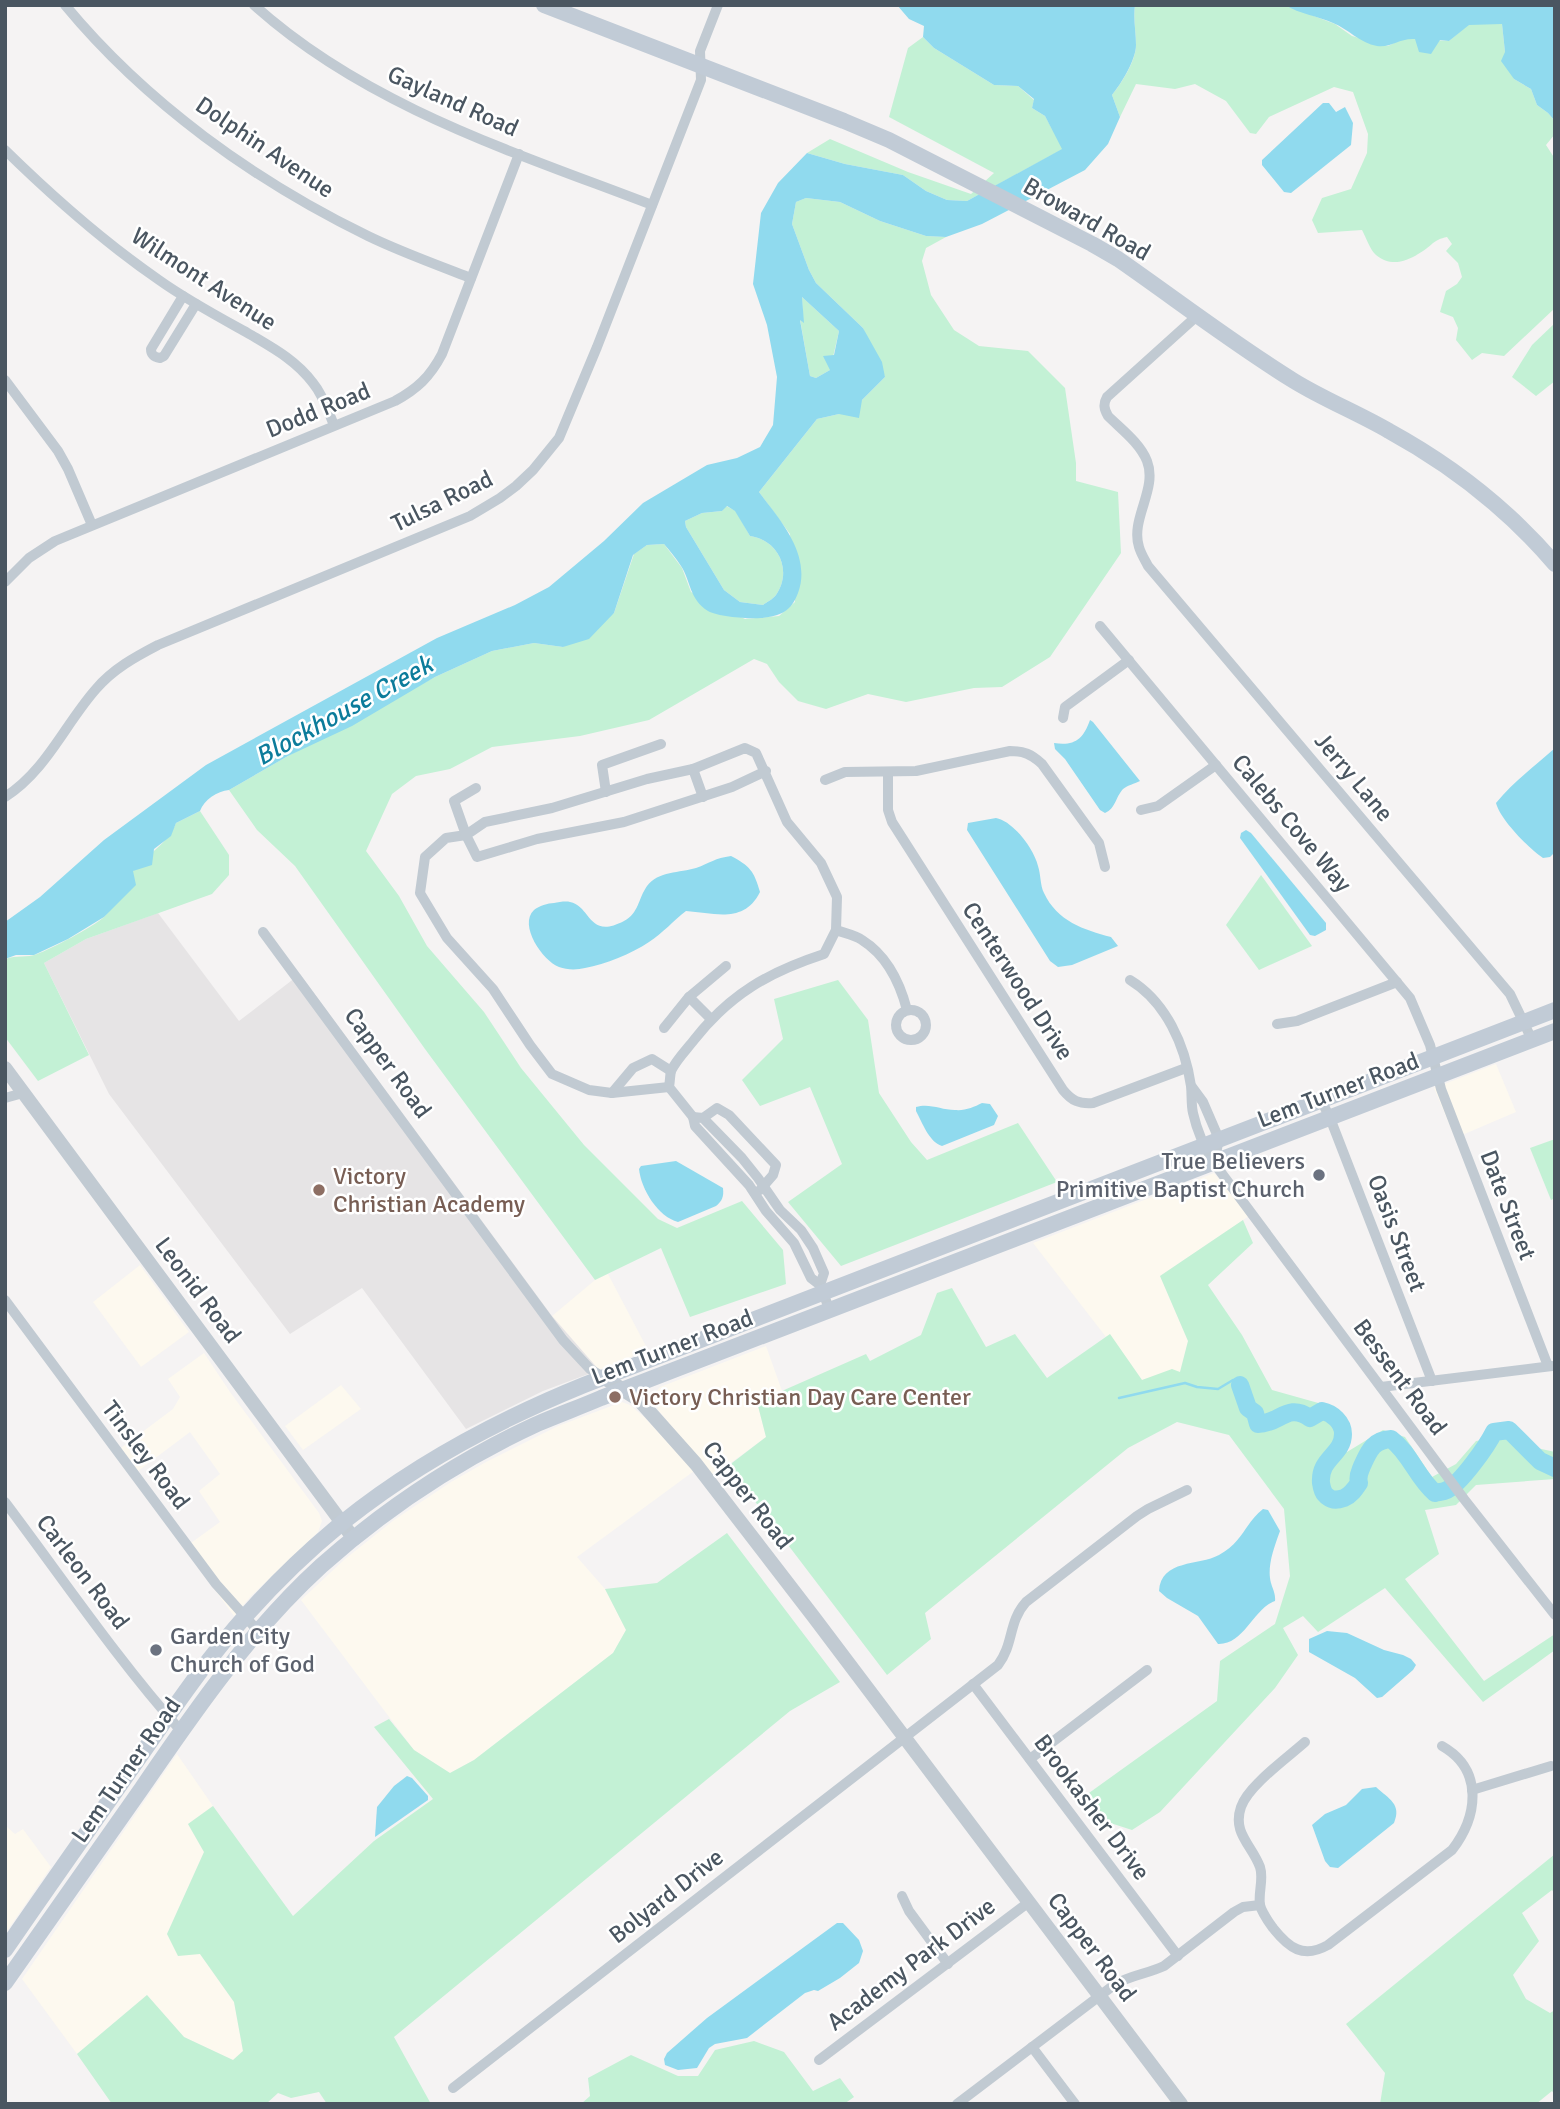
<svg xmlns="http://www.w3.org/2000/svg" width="1560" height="2109" viewBox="0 0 1560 2109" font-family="Signika,sans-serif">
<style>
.commercial{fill:#fdf9ef}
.education{fill:#e6e4e5}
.green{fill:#c3f1d5}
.water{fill:#90daee;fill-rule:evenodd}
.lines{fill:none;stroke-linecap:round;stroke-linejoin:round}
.stream{stroke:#90daee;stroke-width:2.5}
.river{stroke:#90daee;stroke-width:18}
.minor{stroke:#c1cad2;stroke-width:10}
.tertiary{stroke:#c1cad2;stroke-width:14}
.secondary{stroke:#c1cbd6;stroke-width:16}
.worship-dot{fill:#6b7280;stroke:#fff;stroke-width:2.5}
.education-dot{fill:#8d6e63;stroke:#fff;stroke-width:2.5}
.labels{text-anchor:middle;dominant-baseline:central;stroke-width:5;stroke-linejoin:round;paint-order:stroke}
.street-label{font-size:24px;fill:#4a5661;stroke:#fff}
.worship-label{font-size:24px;fill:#5b616d;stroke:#fff;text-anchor:end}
.education-label{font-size:24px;fill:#785e54;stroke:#fff;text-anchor:start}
.water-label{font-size:26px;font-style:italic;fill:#0c7c9b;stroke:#fff}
</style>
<rect width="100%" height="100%" fill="#f5f3f3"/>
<g class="commercial">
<path d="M1496,1064L1516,1112L1455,1138L1434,1088Z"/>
<path d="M1214,1173L1249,1216L1160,1276L1188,1341L1180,1372L1172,1370L1142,1380L1110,1335L1106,1337L1033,1243Z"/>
<path d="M140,1265L189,1332L141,1367L93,1302Z"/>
<path d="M608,1274L648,1350L599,1370L552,1316L595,1280Z"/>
<path d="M766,1346L782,1391L757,1402L766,1437L713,1476L659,1411L653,1399L654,1394L660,1387Z"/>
<path d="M204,1353L230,1392L319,1513L322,1521L318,1532L251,1596L234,1616L184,1548L220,1522L199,1491L220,1474L190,1432L138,1471L121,1448L173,1409L180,1397L168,1379Z"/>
<path d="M341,1385L361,1409L303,1450L285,1426Z"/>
<path d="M622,1402L630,1405L645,1418L694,1471L577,1557L605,1589L626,1630L613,1653L474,1760L450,1773L414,1750L301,1600L345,1559L394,1520L451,1482L486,1462L558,1426Z"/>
<path d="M177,1754L213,1806L188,1824L204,1852L167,1934L200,1954L234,2002L243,2051L233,2060L184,2037L147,1995L77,2054L22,1979Z"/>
<path d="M5,1825L15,1834L23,1829L51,1867L5,1934Z"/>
</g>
<path class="education" d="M158,913L239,1021L300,974L552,1316L599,1370L543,1391L466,1429L362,1288L290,1334L109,1094L44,963L86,939Z"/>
<g class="green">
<path d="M1135,5H1285L1335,24L1352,36L1388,46L1404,38L1449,41L1469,24H1502L1505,52L1514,79L1531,89L1537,105L1548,113L1555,121V134L1546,145L1555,159V308L1504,356L1482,353L1472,360L1456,340L1458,328L1453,317L1440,312L1446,291L1457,284L1462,277L1458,263L1446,251L1452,244L1447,237C1433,240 1434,244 1423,251C1408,261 1392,268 1376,255C1370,250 1366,237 1362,230L1318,233L1312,220L1322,198L1351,189L1367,153L1368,134L1353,92L1334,87L1269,117L1256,134L1250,133L1226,101L1195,84L1175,89L1136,84L1120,117L1112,95C1121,84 1136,61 1136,45C1136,31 1133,19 1135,5Z"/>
<path d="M923,37L934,48L994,85L1018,86L1034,100L1032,108L1045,116L1063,149L967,201L947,200L926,191L903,175L845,164L807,153L830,139L908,172L971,194L994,173L889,117L908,48Z"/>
<path d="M806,198L840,202L880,221L926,236L946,237L926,248L922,261L931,295L954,330L979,346L1028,351L1065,388L1076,463V481L1118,492L1121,553L1050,657L1002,687L974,688L906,702L868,694L826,709L798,701L779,682L767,664L754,659L649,720L580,736L492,747L450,769L416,776L392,794L366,851L399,896L427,946L484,1012L521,1068L584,1145L658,1219L677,1228L742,1201L783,1250L786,1284L690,1317L661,1248L595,1280L425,1049L295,866L257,830L229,790L288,756L435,677L492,651L534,643L563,647L614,613L634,554L647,545L664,544L682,568L691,592L745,619L779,616L795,602L790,534L759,492L817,419L839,414L862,400L885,377L863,328L816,283L809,270L792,224L796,202Z"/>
<path d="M802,297L839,331L830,370L816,378L810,376L800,319L803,322Z"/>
<path d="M1555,323V381L1536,396L1512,377L1532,345Z"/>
<path d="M726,506L736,511L750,536C778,540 793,570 776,595C773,599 767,602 763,605L740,602L724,590L686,527L685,521L702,513L722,511Z"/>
<path d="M200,811L229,855V875L212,894L86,939L44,963L89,1055L38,1081L5,1037V959C17,955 27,958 37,954C51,949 93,927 104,917C116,905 122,885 133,871C147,854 168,844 176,823Z"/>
<path d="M1261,875L1312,946L1259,970L1226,925Z"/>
<path d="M838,980L868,1020L879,1093L911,1142L927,1160L1018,1123L1057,1182L841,1266L788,1202L842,1164L810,1087L760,1106L742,1080L783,1039L774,999Z"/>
<path d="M1555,1139V1198L1551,1200L1530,1148Z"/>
<path d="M1243,1220L1253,1243L1208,1285L1242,1335L1272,1390L1329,1406L1348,1425L1347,1452L1383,1430L1405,1437L1432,1477L1456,1464L1476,1441L1483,1440L1499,1423L1514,1424L1537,1448L1555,1452V1479L1476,1485L1456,1505L1425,1510L1439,1554L1405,1579L1484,1681L1555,1634V1650L1483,1702L1385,1588L1318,1632L1303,1616L1283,1628L1298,1655L1275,1688L1160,1812L1132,1830L1098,1819L1082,1798L1217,1701L1220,1661L1275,1624L1290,1576L1284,1509L1229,1435L1177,1422L1128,1448L925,1613L931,1639L887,1675L728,1466L766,1437L757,1402L866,1354L870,1361L921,1335L937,1293L952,1288L986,1347L1015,1334L1047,1378L1110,1334L1142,1380L1172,1369L1180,1372L1188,1341L1160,1276Z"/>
<path d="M727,1533L840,1682L790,1711L394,2037L431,2104H327L319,2092L291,2098L278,2093L266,2104H112L77,2054L147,1995L184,2037L233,2060L243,2051L234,2002L200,1954L178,1956L167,1934L204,1852L188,1824L213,1806L293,1916L374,1841L433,1799L374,1727L389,1719L414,1750L450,1773L474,1760L613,1653L626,1630L605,1589L657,1583Z"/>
<path d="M1555,1854V1894L1552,1890L1522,1913L1539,1941L1513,1975L1526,1999L1550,2013L1555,2010V2095L1552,2091L1536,2104H1380L1385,2073L1346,2024Z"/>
<path d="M754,2041L784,2052L813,2091L840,2078L854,2097L844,2104H581L590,2096L588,2078L631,2055L678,2076H698L715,2050Z"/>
</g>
<g class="water">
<path d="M897,5H1135C1133,19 1136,31 1136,45C1136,60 1121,84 1112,95L1120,117L1108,144L1085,170L982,224L946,237L926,236L880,221L840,202L806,198L796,202L792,224L809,270L816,283L863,328L882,362L885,377L862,400L859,418L839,414L817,419L759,492C780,520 812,555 798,593C791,612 780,616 761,618C749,619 719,617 708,611C689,599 691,581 681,566C676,558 670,551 664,544L647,545L633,555L614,613L589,639L563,647L534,643L492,651L435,677L352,726L288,756L229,790C217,791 204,800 200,811L176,823L171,836L154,849L152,865L133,871L136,885L104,917L68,939L34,955H16L5,959V922L40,897L104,840L206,765L437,638L515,605L549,587L604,541L643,503L707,465L737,458L760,447L773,425L777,377L767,325L753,284L761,213L778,183L807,153L845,164L903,175L926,191L947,200L967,201L1062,149L1045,116L1032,108L1034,99L1018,86L994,85L934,48L923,37L924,26L909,19ZM802,297L839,331L834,355L823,356L830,370L816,378L810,376L800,320L804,323ZM727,506L735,511L750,536C778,540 793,570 776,595C773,599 767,602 763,605L740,602L724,590L686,527L685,521L702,513L722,511Z"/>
<path d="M1285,5H1555V121L1548,113L1537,105L1531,89L1514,79L1501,61L1505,52L1502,24L1469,25L1449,41L1440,40L1431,54L1419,52L1415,39C1399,38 1391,48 1377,46C1360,43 1348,29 1333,23C1317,16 1300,14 1285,5Z"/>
<path d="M1323,103H1329L1336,112L1345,107L1353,123L1351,145L1291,193L1284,192L1262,165V160Z"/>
<path d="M1090,720L1093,722L1140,781C1134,784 1128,785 1123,789C1115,798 1116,808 1105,813L1100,810L1065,759L1055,749L1054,743C1074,746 1083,740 1090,720Z"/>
<path d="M1555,748V852L1550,857L1543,858C1529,849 1500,819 1496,803C1513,782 1535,766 1555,748Z"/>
<path d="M996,818C1013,821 1034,849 1038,866C1041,875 1040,885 1044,893C1057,921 1084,930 1111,937L1118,946L1072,965L1058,967L1050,961L967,830L968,823Z"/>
<path d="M1246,830L1251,833L1326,923V930L1315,936L1310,935L1240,838L1241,833Z"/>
<path d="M731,856C750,866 754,871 760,892C744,924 715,913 686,911C673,921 663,933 649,942C631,954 606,964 585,968C577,970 567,970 559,967C543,961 518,925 534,910C539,906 548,903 554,903C559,902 566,901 570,902C591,906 588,940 624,921C639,913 638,899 647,886C658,871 680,873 696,868C710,863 715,858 731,856Z"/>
<path d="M982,1103L990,1104L998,1116L994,1125L942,1146C929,1142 922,1122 916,1111V1107C930,1103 941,1110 955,1110C965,1111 974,1107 982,1103Z"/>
<path d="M676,1161L723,1188C724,1197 722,1201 716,1206L678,1222C658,1217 641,1189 639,1169L641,1166Z"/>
<path d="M1263,1509L1268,1510L1280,1531C1275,1545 1268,1563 1270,1578C1271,1587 1276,1592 1275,1601C1253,1609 1244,1645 1218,1644L1198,1616L1167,1598L1159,1591C1161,1559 1199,1566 1219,1555C1243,1542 1245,1523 1263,1509Z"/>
<path d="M1327,1631L1347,1633L1384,1650L1403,1655L1411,1659L1416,1665L1413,1670L1382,1697L1377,1698L1355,1678L1309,1652V1639Z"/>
<path d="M407,1776L412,1778L428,1796V1800L375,1837L377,1807L394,1786Z"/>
<path d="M1376,1787C1389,1799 1402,1804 1394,1823L1338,1868L1330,1867L1325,1861L1312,1825L1325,1814L1346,1805L1362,1789Z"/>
<path d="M837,1923H843L859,1940L863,1951L859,1963L840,1978L818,1991L814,1990L805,1993L747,2038L715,2044L709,2048L697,2068L678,2070L665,2065L664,2059L667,2053L707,2018Z"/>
</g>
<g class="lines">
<path class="stream" d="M1119,1398L1185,1383L1197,1387L1218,1389L1233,1380L1237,1381L1240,1385"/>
<path class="river" d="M1240,1385L1248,1408L1255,1413L1258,1424C1280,1424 1287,1402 1310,1418L1322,1411C1332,1413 1343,1422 1343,1434C1343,1455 1319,1458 1321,1483C1322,1489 1323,1494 1328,1497C1333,1501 1338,1500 1344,1498C1351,1495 1355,1489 1359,1483C1357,1475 1360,1472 1362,1466C1369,1451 1373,1440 1391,1439C1410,1453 1417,1478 1435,1493C1439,1492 1443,1492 1447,1490C1461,1483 1487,1446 1494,1432L1509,1430L1540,1461L1555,1468"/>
<g class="minor">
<path d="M65,5C146,103 255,181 368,236C401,252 437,265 471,278"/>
<path d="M254,5C366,106 514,152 652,205"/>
<path d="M5,150C53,197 104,242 159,280C187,300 217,316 246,332C271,347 295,359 313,383C323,395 328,411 334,425"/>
<path d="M183,296L151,349C151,355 154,357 160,358L164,356L196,304"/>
<path d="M1198,315L1107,397C1103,404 1104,409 1108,416C1121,429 1140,443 1147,461C1158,489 1130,519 1139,547C1141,554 1145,560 1148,566L1510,994L1532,1040"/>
<path d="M5,380L58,451L68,469L92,525"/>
<path d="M5,582L29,558L55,541L395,401C417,389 430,377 442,354L519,154"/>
<path d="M1100,626L1410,998L1430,1045L1441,1089L1548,1366"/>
<path d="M1063,718L1065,707L1129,660"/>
<path d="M693,769L703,797"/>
<path d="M888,772V810L892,822L1063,1090C1072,1101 1079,1104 1093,1103L1186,1068"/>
<path d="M825,780L845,772L916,771L1010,751C1024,751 1031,754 1042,764L1099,843L1105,867"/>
<path d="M476,788L454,801L466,835L446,838L425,857L420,893L447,938L493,989L530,1045L552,1074L589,1090L612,1093L633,1068L652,1059L671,1071"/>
<path d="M606,792L602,765L661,744"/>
<path d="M5,797C46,771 65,724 96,689C113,669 135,657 158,645L470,516L500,498L516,486L533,470L559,438L597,347L701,80L700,51L718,5"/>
<path d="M1141,810L1158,806L1216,765"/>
<path d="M836,930C844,933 855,935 862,940C886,955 900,983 907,1010"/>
<path d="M263,932L563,1340L590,1369L603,1377"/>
<path d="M1130,980C1166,1002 1185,1045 1191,1086C1192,1095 1191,1104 1193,1113C1197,1131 1204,1147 1214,1163L1464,1499L1555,1615"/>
<path d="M689,997L726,966"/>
<circle cx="911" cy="1025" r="15"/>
<path d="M1277,1024L1297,1021L1397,982"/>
<path d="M664,1028L689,997L711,1019"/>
<path d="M1192,1087L1203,1102L1219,1139L1214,1163"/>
<path d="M612,1093L669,1087"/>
<path d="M5,1098L23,1093"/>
<path d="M1321,1100L1330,1118L1432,1381"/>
<path d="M693,1117L669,1087C670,1082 670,1075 671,1071C676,1060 687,1049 694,1040C730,994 769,972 824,954L836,930L837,897L821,863L787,822L756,753L745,748L693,769L647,779L552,808L485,822L466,835L477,857L537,839L624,822L732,787L766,771"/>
<path d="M703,1118L717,1108L729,1115L776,1165L773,1175L760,1190"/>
<path d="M820,1285L824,1273L813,1248L801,1230L780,1210L758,1178L742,1158L703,1118L693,1117L695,1126L749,1185L766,1211L794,1243L811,1278L820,1285L830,1311"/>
<path d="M5,1300L216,1584L258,1631"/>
<path d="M1381,1387L1552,1366"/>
<path d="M5,1502C63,1579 117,1659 181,1731"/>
<path d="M973,1684L1178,1956"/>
<path d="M1305,1742C1287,1758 1248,1786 1241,1807C1232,1833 1252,1845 1260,1867C1264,1879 1258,1892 1260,1905C1262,1913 1268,1921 1273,1928C1289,1948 1303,1959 1328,1945L1452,1850C1478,1816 1484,1770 1442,1746"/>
<path d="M1030,1759L1147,1670"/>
<path d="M1472,1790L1551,1766"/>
<path d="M902,1896L909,1911L948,1964"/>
<path d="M1032,2047L1075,2104"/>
<path d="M819,2060L1029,1902"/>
<path d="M453,2088L998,1665C1014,1644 1008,1622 1026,1602L1137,1516L1148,1509L1187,1490"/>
<path d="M957,2104L1114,1985C1130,1975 1147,1974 1164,1966L1234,1912L1243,1907L1260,1905"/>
</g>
<g class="tertiary">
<path d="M5,1068L354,1539"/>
<path d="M603,1377L639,1400L696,1464L813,1616L1181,2104"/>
</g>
<g class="secondary">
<path d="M544,5L844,121L889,140L1092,244L1118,259C1177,300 1234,344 1294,381C1325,400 1358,413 1389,431C1453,466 1508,509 1555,564"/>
<path d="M5,1950C46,1890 88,1831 129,1772C156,1734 181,1696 209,1660C248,1610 293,1563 342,1523C415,1464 498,1420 584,1385L1555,1010"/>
<path d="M5,1983C50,1918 96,1853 142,1788C196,1709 250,1631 321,1566C385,1509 459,1460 537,1424C558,1415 580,1407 601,1398L1555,1031"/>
</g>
</g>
<g class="worship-dot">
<circle cx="1319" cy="1175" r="7"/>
<circle cx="156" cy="1650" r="7"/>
</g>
<g class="education-dot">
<circle cx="319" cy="1190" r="7"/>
<circle cx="615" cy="1397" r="7"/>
</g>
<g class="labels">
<g class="street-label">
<text transform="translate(453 101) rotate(24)">Gayland Road</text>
<text transform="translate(265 147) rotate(34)">Dolphin Avenue</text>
<text transform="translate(1087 219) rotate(30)">Broward Road</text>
<text transform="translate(204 279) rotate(33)">Wilmont Avenue</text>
<text transform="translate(318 410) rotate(-22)">Dodd Road</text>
<text transform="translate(442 501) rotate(-26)">Tulsa Road</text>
<text transform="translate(1354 777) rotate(50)">Jerry Lane</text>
<text transform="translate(1292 823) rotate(50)">Calebs Cove Way</text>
<text transform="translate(1018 981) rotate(57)">Centerwood Drive</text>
<text transform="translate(388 1063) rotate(54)">Capper Road</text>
<text transform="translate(1338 1090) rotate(-21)">Lem Turner Road</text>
<text transform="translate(1508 1205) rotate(69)">Date Street</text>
<text transform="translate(1397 1233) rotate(69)">Oasis Street</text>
<text transform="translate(198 1290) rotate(53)">Leonid Road</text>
<text transform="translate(672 1347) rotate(-21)">Lem Turner Road</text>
<text transform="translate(1400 1377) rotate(53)">Bessent Road</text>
<text transform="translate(146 1455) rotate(53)">Tinsley Road</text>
<text transform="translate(748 1495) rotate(52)">Capper Road</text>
<text transform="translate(83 1572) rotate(53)">Carleon Road</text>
<text transform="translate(126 1770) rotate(-55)">Lem Turner Road</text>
<text transform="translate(1092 1807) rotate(53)">Brookasher Drive</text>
<text transform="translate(666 1896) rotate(-38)">Bolyard Drive</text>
<text transform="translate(1092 1947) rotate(53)">Capper Road</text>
<text transform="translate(911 1964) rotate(-37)">Academy Park Drive</text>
</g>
<g class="worship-label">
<text x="1305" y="1161">True Believers<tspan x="1305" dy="28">Primitive Baptist Church</tspan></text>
<text x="170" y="1636" text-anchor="start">Garden City<tspan x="170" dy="28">Church of God</tspan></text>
</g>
<g class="education-label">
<text x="333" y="1176">Victory<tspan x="333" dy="28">Christian Academy</tspan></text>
<text x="629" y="1397">Victory Christian Day Care Center</text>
</g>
<g class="water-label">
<text transform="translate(344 711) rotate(-29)">Blockhouse Creek</text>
</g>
</g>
<rect width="1560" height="2109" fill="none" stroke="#4a5661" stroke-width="14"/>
</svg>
